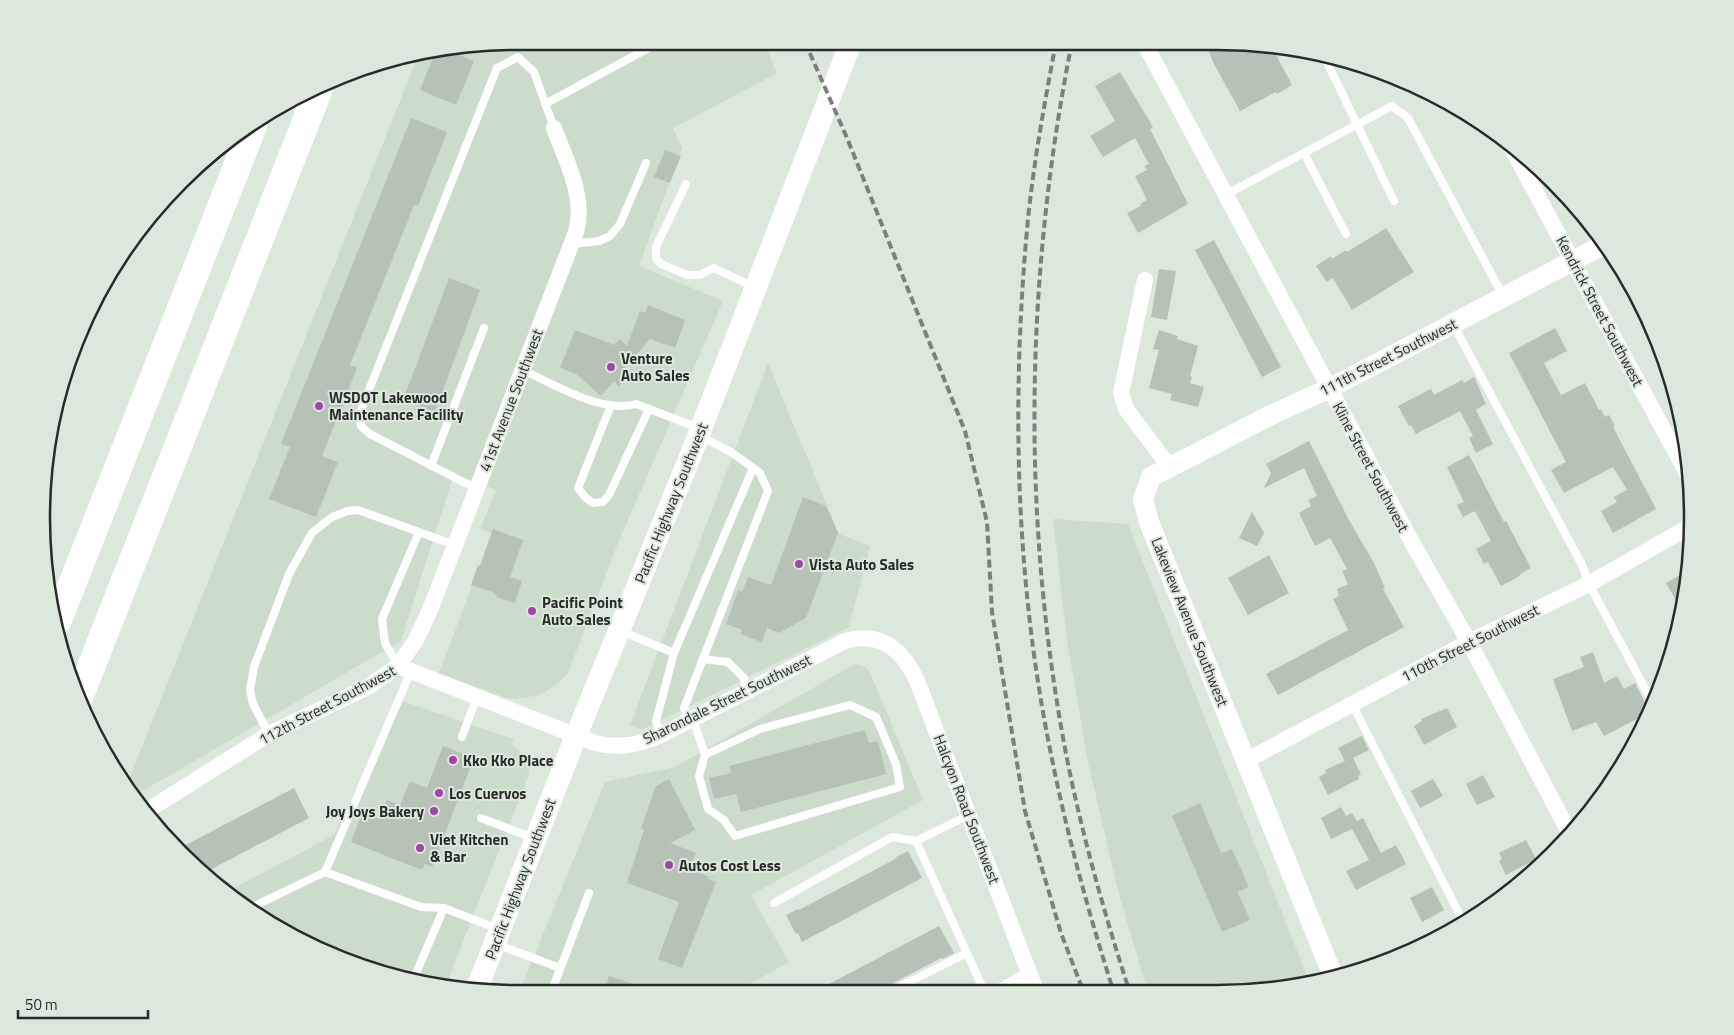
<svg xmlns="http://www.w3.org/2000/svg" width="1734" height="1035" viewBox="0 0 1734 1035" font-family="'Titillium Web',sans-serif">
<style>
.built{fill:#cbdcca}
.building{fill:#b6c2b6}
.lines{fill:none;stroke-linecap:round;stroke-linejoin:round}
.service{stroke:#fff;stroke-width:8}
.minor{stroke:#fff;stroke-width:16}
.tertiary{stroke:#fff;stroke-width:20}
.secondary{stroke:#fff;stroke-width:22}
.motorway{stroke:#fff;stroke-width:28}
.rail{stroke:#798179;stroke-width:4;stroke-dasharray:8 4;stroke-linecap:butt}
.poi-dot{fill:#a344ac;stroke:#dce8dc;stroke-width:2}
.labels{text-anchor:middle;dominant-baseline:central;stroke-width:4;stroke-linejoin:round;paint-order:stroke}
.street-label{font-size:15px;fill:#282c28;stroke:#dce8dc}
.poi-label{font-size:15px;font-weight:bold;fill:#282c28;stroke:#dce8dc;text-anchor:start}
.rim{fill:none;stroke:#282c28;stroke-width:2.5}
</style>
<rect width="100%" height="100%" fill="#dce8dc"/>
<g class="built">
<path d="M518,41L764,42L777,73L673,128L682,148L639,266L723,301L618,543L568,673L560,682L540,695L517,699L506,698L439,673L492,533L480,529L496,490L454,474L401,641L134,796L127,784L417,58Z"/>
<path d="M768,363L839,534L870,546L849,627L641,730L630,725Z"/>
<path d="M1053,519L1128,524L1309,981L1248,993H1148L1118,891L1088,762L1067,641Z"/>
<path d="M855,664L864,666L870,672L923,800L751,895L789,962L734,993H519L605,782L675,767Z"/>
<path d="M399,700L514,739L512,745L524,754L529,768L528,777L446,985L364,968L253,913L229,891L334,835Z"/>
</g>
<g class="building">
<path d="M1205,42H1248L1272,47L1292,85L1277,94L1276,92L1240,111L1214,64Z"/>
<path d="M452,52L474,61L456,105L420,90L434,55Z"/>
<path d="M1120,72L1149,120L1153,128L1150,129L1188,204L1138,233L1127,213L1141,206L1140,204L1147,200L1135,176L1147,170L1144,166L1149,164L1135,138L1103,157L1090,136L1115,121L1095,86Z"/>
<path d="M411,118L447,132L418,206L414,205L350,365L357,368L322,456L338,462L316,517L269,499L290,447L281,444Z"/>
<path d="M665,150L681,156L670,183L654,177Z"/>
<path d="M1386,228L1414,272L1352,310L1333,278L1327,282L1316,266L1331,256L1332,259L1346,250L1347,252Z"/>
<path d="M1214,240L1281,367L1262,377L1195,250Z"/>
<path d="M1159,269L1176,271L1167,320L1151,317Z"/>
<path d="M449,278L480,290L435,412L403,400Z"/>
<path d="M648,305L685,320L675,348L650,339L622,371L628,376L619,386L614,381L601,396L576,374L560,368L575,330L614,345L620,339L627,346L640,311L645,313Z"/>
<path d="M1555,328L1567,351L1544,363L1561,395L1585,383L1599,410L1601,409L1605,417L1609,415L1615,426L1613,427L1656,509L1613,533L1601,511L1617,502L1614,497L1627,490L1613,467L1564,493L1551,470L1566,462L1509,353Z"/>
<path d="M1159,330L1178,336L1177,339L1198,346L1190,376L1192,377L1190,383L1204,387L1198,407L1170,400L1172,394L1149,388L1159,350L1153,349Z"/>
<path d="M1474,377L1486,404L1476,410L1493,444L1476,453L1469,438L1473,436L1460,411L1416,434L1411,425L1409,426L1398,406L1431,389L1434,395L1462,380L1464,383Z"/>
<path d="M1309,441L1349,520L1375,565L1385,588L1383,589L1404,627L1278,695L1266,674L1348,630L1333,599L1339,596L1337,589L1348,584L1342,571L1347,569L1330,538L1315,546L1299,513L1311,506L1308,500L1317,496L1304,468L1264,488L1271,473L1266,464Z"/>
<path d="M1469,455L1504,522L1506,521L1531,568L1519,575L1520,576L1501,586L1488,562L1484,564L1476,549L1491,541L1475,511L1463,517L1457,505L1464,502L1447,467Z"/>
<path d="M803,497L826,506L838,533L806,618L779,633L767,628L762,642L740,634L742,630L726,624L738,590L742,592L748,577L771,585Z"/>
<path d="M1252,512L1264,533L1257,546L1239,538Z"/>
<path d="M493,529L523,540L510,577L522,581L515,603L496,597L497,595L493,593V592L471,585L478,565L480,566Z"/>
<path d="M1269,555L1289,593L1248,615L1228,578Z"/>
<path d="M1687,571L1684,611L1683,613L1666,583Z"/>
<path d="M1593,652L1604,683L1617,676L1624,689L1635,683L1650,712L1604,736L1596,722L1572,731L1553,679L1584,667L1580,657Z"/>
<path d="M1447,708L1457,727L1424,745L1414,726L1422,721L1421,719Z"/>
<path d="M865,730L869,743L878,741L886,774L741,812L736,794L714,799L709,778L731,773L729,766Z"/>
<path d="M1362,736L1369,750L1353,758L1361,774L1358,776L1359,779L1328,795L1319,777L1326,773L1325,770L1345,761L1338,748Z"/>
<path d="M443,746L474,758L432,867L425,864L422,870L351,842L362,813L379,819L387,800L400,805L410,781L427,788Z"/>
<path d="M1483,775L1495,797L1477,805L1466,784Z"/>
<path d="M669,779L695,830L670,843L696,853L689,869L709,877L708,879L716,882L682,968L658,959L679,902L627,883L644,830L641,828L656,786Z"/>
<path d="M1433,779L1443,796L1420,808L1411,791Z"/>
<path d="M294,788L309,818L208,871L182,847Z"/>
<path d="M1200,803L1221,853L1232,849L1249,887L1238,892L1250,920L1222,932L1172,816Z"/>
<path d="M1341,807L1346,816L1352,813L1357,821L1363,818L1381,853L1396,845L1406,864L1356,890L1346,871L1369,860L1352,829L1331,839L1321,818Z"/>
<path d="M1526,840L1536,859L1506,875L1499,861L1502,859L1499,853Z"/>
<path d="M908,851L922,878L802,942L798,933L796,934L786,915L798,909L799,910L897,858L896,857Z"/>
<path d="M1432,887L1444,910L1422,922L1410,898Z"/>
<path d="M939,926L954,953L942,959L941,958L874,993H812Z"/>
<path d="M609,976L651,990L650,993H604Z"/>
</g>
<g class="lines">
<g class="service">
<path d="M1325,58L1394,201"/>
<path d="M545,104L656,44L657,41"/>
<path d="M1304,153L1346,234"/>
<path d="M686,184L656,247V258L661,264L688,275H700L714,268L754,287"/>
<path d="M1225,195L1392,106L1408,118L1503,296"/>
<path d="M572,244L599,241L610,236L620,224L646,163"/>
<path d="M1453,324L1582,565L1589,584L1654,705"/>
<path d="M523,370C553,384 602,414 636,404L699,428"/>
<path d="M611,405L578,488L585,497L593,503L603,502L609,495L649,409"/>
<path d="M431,466L484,328"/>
<path d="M477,489L370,434L361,426L359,415L497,68L518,57L534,72L554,128"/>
<path d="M621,631L674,653L656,721L661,735"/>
<path d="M674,653L753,468"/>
<path d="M703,659L728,662L744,678L746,692"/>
<path d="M398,666L385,643L382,619L419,532"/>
<path d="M1352,704L1464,923"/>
<path d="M693,719L705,755L699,776L708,809L724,820L735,836L900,787L896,764L876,717L850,705L760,729L705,755"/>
<path d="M690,721L684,708L768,491L760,473L731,452L700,436"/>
<path d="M269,734L253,704L250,690L254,667L289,574L312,533L332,517L348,511L358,510L455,545"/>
<path d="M462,737L477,697"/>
<path d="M969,815L916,841L985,993"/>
<path d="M481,818L533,838"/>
<path d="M325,872L411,671"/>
<path d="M774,903L892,837L916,841"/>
<path d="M248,909L325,872L421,907L444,908L498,929"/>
<path d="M496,944L560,968"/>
<path d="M414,978L444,908"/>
<path d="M551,993L589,893"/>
<path d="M887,993L967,953"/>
</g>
<g class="minor">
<path d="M1147,48L1414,546L1469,642L1569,832"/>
<path d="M1510,145L1689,477"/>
<path d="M1145,280L1121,393L1126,409L1169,466"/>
<path d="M398,666L416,640L430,610L576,232C586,197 566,161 554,128"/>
<path d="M1247,760L1469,642L1589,584L1692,525"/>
<path d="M145,812L269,734L368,687L398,666L595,743C619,749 638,745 661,735L845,641C881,631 903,650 917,681L1037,993"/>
<path d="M998,993L1030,975"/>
</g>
<path class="tertiary" d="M1333,976L1149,522L1143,499L1151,477L1269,416L1330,388L1605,244"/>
<path class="secondary" d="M476,991L576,736L692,452L851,42"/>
<g class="motorway">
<path d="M58,620L253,126"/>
<path d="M80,695L318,91"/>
</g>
<g class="rail">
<path d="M805,42L847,138L965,431L987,522L992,612L1025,811L1061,933L1084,993"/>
<path d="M1056,42C1045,101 1034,160 1028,219C1011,397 1015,579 1051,754C1067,835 1089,914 1114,993"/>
<path d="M1072,42C1024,282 1021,529 1069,769C1085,845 1106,919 1130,993"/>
</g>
</g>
<g class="poi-dot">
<circle cx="611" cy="367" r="5"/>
<circle cx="319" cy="406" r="5"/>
<circle cx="799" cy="564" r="5"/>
<circle cx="532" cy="611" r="5"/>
<circle cx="453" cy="760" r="5"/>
<circle cx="439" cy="793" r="5"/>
<circle cx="434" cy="811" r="5"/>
<circle cx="420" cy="848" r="5"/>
<circle cx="669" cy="865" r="5"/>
</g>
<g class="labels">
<g class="street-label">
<text transform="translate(1600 311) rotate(62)">Kendrick Street Southwest</text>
<text transform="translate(1388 357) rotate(-27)">111th Street Southwest</text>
<text transform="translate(511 400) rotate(-69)">41st Avenue Southwest</text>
<text transform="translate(1371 467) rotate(62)">Kline Street Southwest</text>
<text transform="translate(671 503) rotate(-68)">Pacific Highway Southwest</text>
<text transform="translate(1190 622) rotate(68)">Lakeview Avenue Southwest</text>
<text transform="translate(1470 643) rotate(-27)">110th Street Southwest</text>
<text transform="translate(727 699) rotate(-26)">Sharondale Street Southwest</text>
<text transform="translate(327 705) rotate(-28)">112th Street Southwest</text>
<text transform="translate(967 809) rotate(69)">Halcyon Road Southwest</text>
<text transform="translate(520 879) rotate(-69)">Pacific Highway Southwest</text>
</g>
<g class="poi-label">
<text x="621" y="358">Venture<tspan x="621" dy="17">Auto Sales</tspan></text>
<text x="329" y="397">WSDOT Lakewood<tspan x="329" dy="17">Maintenance Facility</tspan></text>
<text x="809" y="564">Vista Auto Sales</text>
<text x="542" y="602">Pacific Point<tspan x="542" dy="17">Auto Sales</tspan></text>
<text x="463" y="760">Kko Kko Place</text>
<text x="449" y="793">Los Cuervos</text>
<text x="424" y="811" text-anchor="end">Joy Joys Bakery</text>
<text x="430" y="839">Viet Kitchen<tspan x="430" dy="17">&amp; Bar</tspan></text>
<text x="679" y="865">Autos Cost Less</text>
</g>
</g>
<path d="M0 0H1734V1035H0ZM517 50H1217A467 467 0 0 1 1684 517V518A467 467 0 0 1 1217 985H517A467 467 0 0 1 50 518V517A467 467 0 0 1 517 50Z" fill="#dce8dc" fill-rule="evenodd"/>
<path class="rim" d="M517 50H1217A467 467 0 0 1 1684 517V518A467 467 0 0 1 1217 985H517A467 467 0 0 1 50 518V517A467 467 0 0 1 517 50Z"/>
<path d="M18 1010v8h130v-8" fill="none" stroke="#282c28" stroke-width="2.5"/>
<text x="25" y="1010" font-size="15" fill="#282c28" stroke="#dce8dc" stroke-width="4" paint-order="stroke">50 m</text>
</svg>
